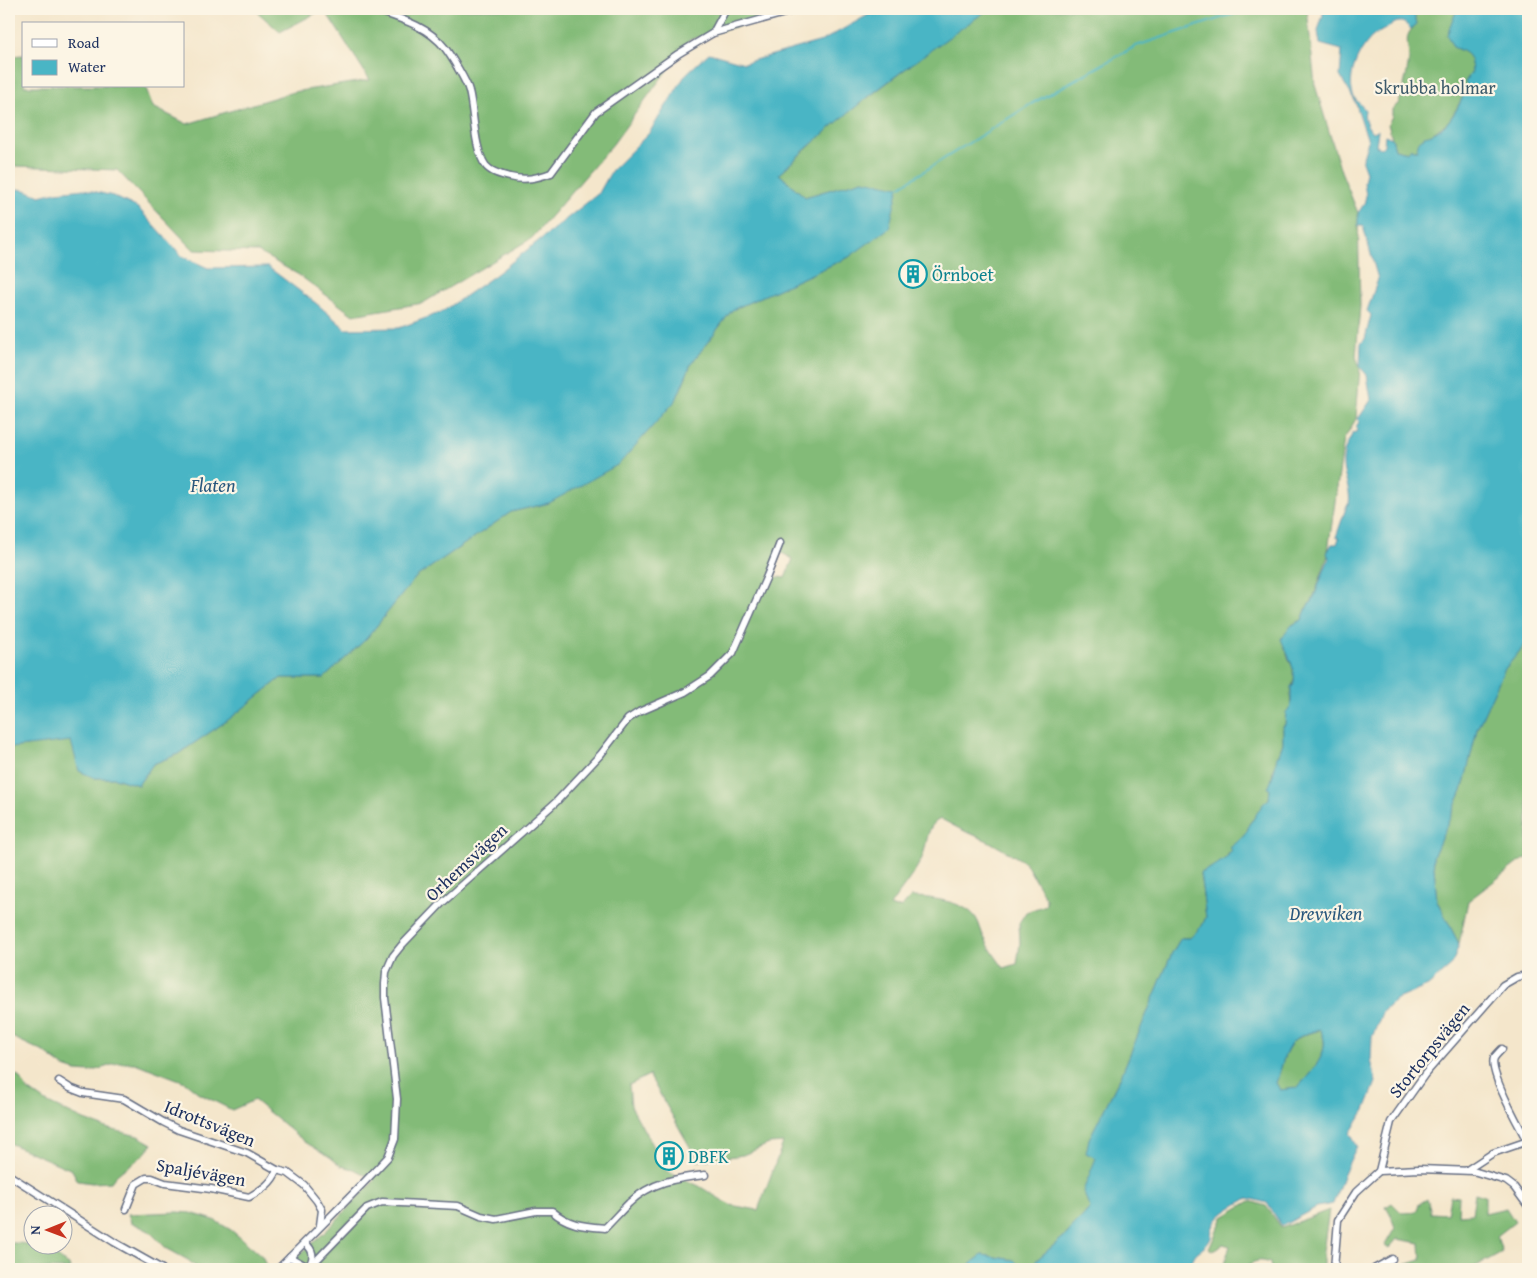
<svg xmlns="http://www.w3.org/2000/svg" width="1537" height="1278" viewBox="0 0 1537 1278" font-family="'Gentium Book Plus',serif">
<style>
.forest{fill:#83bb78;stroke:#4f756b;fill-rule:evenodd}
.water{fill:#49b5c5;stroke:#327292;fill-rule:evenodd}
.lines{fill:none;stroke-linecap:round;stroke-linejoin:round}
.stream{stroke:#49b5c5;stroke-width:2}
.street-casing{stroke:#676f84;stroke-width:9}
.street{stroke:#fff;stroke-width:6}
.labels{text-anchor:middle;dominant-baseline:central;stroke-width:4.5;stroke-linejoin:round;paint-order:stroke}
.park-label{font-size:18px;fill:#3d5a6a;stroke:#fcf5e5}
.culture-label{font-size:18px;fill:#0d838f;stroke:#fcf5e5;text-anchor:start}
.street-label{font-size:18px;fill:#1b2f5e;stroke:#fcf5e5}
.water-label{font-size:19px;font-style:italic;fill:#29577d;stroke:#fcf5e5}
</style>
<rect width="100%" height="100%" fill="#fcf5e5"/>
<filter id="ink" filterUnits="userSpaceOnUse"><feTurbulence type="fractalNoise" baseFrequency=".02" numOctaves="2"/><feDisplacementMap in="SourceGraphic" scale="10" xChannelSelector="R" yChannelSelector="G"/><feConvolveMatrix kernelMatrix="1 2 1 2 8 2 1 2 1" color-interpolation-filters="sRGB"/></filter>
<filter id="wash" filterUnits="userSpaceOnUse"><feTurbulence type="fractalNoise" baseFrequency=".0096" numOctaves="4" result="noise"/><feDisplacementMap in="SourceGraphic" scale="20" xChannelSelector="R" yChannelSelector="G"/><feGaussianBlur stdDeviation="1.12" result="paint"/><feColorMatrix in="noise" values="0 0 0 0 0 0 0 0 0 0 0 0 0 0 0 0 0 1.4 0 .05"/><feComposite in="paint" operator="in"/></filter>
<g filter="url(#wash)">
<rect width="100%" height="100%" fill="#f4e6cb"/>
<g class="forest">
<path d="M254,9H797L689,40L613,144L532,238L423,303L353,315L299,275L258,252L194,250L117,170L15,166L9,164V56L24,55V86H145L153,107L187,124L293,92L370,80L324,9L280,32Z"/>
<path d="M989,9H1307L1315,85L1341,171L1358,213L1360,306L1356,357L1360,367L1356,419L1344,439L1328,551L1332,544L1312,602L1308,605L1302,620L1292,625L1287,655L1293,668V675L1295,676L1290,694L1291,707L1286,712L1285,725L1283,726V743L1273,770L1269,800L1249,824C1248,835 1239,841 1230,848L1232,850C1228,853 1227,857 1224,860C1217,866 1208,869 1200,873L1206,917L1202,926L1190,938H1181L1172,953L1121,1076L1089,1139L1097,1158L1084,1191L1090,1208L1067,1234L1026,1269H1023L1014,1260L982,1255L964,1269H931V1268L882,1264L863,1269H285L289,1264L324,1233L375,1180L354,1169L341,1166L330,1157L305,1142L254,1100L232,1110L200,1094L185,1082L135,1063H118L90,1072L76,1071L64,1067L44,1052L14,1038L9,1037V748L71,740L95,778H115L138,785L153,764L178,754L228,720L281,678H324L366,639L416,577L511,512L549,503L676,400L691,364L732,310L849,257L863,180L805,197L779,174L836,122L934,47ZM780,552L793,559L785,578L770,576ZM941,819L960,829L988,841L1025,862L1046,899V905L1026,912L1019,923L1020,943L1017,964L1004,968C997,959 990,949 985,939C981,933 980,924 976,918C965,901 929,897 911,897L902,907L896,908L890,906C900,891 913,876 921,860C928,847 925,824 941,819ZM649,1075L698,1161L743,1155L769,1144L783,1143L758,1210L730,1205L699,1186L666,1171L631,1106L629,1085Z"/>
<path d="M1418,9H1457L1453,21V47C1468,53 1471,55 1472,72L1465,82L1468,86L1457,108L1449,121L1431,135L1424,138L1417,150H1412L1408,152L1395,149L1388,124L1392,116V109C1394,107 1396,106 1398,104C1402,98 1409,64 1409,57C1408,42 1403,35 1417,24L1414,14Z"/>
<path d="M1528,641V858L1519,862L1468,901L1459,944L1437,901L1433,857L1463,788L1477,729L1504,670Z"/>
<path d="M1320,1030C1334,1050 1310,1074 1297,1088L1280,1090L1276,1083C1287,1052 1282,1039 1320,1030Z"/>
<path d="M9,1072L18,1076L28,1090L44,1101L84,1120L109,1129L138,1136L152,1144C149,1148 146,1153 142,1156C132,1165 119,1170 111,1182L92,1183L78,1181L72,1170L9,1143Z"/>
<path d="M1475,1193L1485,1196V1213L1506,1208L1515,1222L1497,1236L1502,1252L1471,1269H1404V1265L1421,1260L1420,1243L1397,1239L1389,1248L1385,1245L1395,1228L1391,1216L1386,1207L1392,1203L1402,1213L1416,1212L1419,1204L1427,1199L1431,1213L1447,1214L1450,1196L1459,1197L1458,1215L1472,1214Z"/>
<path d="M1250,1201L1266,1206L1282,1228L1329,1210L1323,1251V1269L1295,1268L1271,1269L1270,1263C1258,1258 1252,1262 1243,1269L1234,1268L1227,1269L1224,1264L1230,1246L1223,1244L1211,1251L1209,1249L1223,1217Z"/>
<path d="M177,1212L191,1213L214,1220L231,1230L262,1256L268,1269H198L188,1260L166,1248L149,1231L131,1222L128,1214Z"/>
<path d="M12,1243C23,1243 38,1244 48,1251C56,1255 61,1261 69,1265L70,1269H9V1245Z"/>
</g>
<g class="water">
<path d="M883,9H989C916,60 843,112 779,174L805,197L863,180L899,187L889,228L849,257L732,310L691,364L676,400L619,464L549,503L511,512L416,577L366,639L324,678H281L228,720L178,754L153,764L138,785L115,778H95L79,771L71,741L9,748V188L25,190L40,196L56,192L84,189L113,196L138,208L182,256L208,268L268,267L317,304L346,329L399,328L442,312L494,276L599,193L612,170L649,133L686,74L709,53L744,63L822,41L868,15Z"/>
<path d="M1323,9H1418L1414,14L1417,24L1411,29C1408,26 1405,23 1402,22C1396,21 1392,25 1387,28C1382,31 1375,34 1371,38C1358,52 1349,72 1352,91C1354,101 1360,103 1365,110C1363,119 1367,126 1372,132L1378,130L1376,146L1381,148L1384,145L1385,135L1392,138L1395,149L1408,152L1411,148L1412,150H1417C1418,144 1418,140 1424,138V136C1447,133 1460,106 1467,86L1465,82L1472,72C1471,55 1468,53 1453,47L1447,35L1457,9H1528V572L1526,576L1528,577V641L1504,670L1477,729L1463,788L1433,857L1437,901L1459,944L1452,965L1428,986L1397,999L1383,1011L1372,1037L1371,1060L1376,1082L1365,1110L1350,1133L1357,1146L1344,1173L1333,1204L1317,1207L1282,1226L1267,1203L1248,1198C1235,1206 1217,1213 1212,1229C1211,1232 1212,1237 1210,1240C1202,1254 1193,1247 1191,1269H1026L1067,1234L1090,1208L1083,1191L1096,1158L1086,1153L1089,1139L1121,1076L1172,953L1181,938H1190L1202,926L1206,917L1200,873L1216,865L1226,858L1232,850L1230,848C1238,841 1248,835 1249,824C1257,817 1259,805 1269,799L1270,789L1268,788C1272,781 1276,765 1277,755H1279L1283,743V726L1285,725L1286,712L1291,707V686H1293C1298,672 1287,654 1281,639L1292,625L1302,620L1308,605L1312,602L1329,558L1327,553L1332,544H1337L1339,538L1336,537L1347,505L1349,504C1351,492 1346,483 1344,472C1341,461 1345,443 1353,435L1352,433L1356,432L1357,429L1356,427L1359,422L1358,419L1371,400L1367,375L1360,367L1361,343L1365,339L1371,315L1367,311L1378,279L1363,226H1358V213L1364,204L1366,196L1364,182L1366,172L1362,161L1368,141L1355,101L1340,76L1342,50L1320,44L1318,31L1323,15ZM1320,1030C1334,1050 1310,1074 1297,1088L1280,1090L1276,1083C1287,1054 1283,1037 1320,1030Z"/>
<path d="M982,1255L1014,1260L1023,1269H964Z"/>
<path d="M882,1264L931,1267V1269H863Z"/>
</g>
<g class="lines">
<path class="stream" d="M899,187L1031,104L1136,46L1224,17L1253,9"/>
</g>
</g>
<g filter="url(#ink)">
<g class="lines">
<defs>
<g id="street">
<path d="M372,9C398,18 427,25 445,48C451,56 467,82 469,91C474,110 474,151 486,166C492,173 502,175 510,177C525,181 537,178 551,173L596,112L678,54L713,33L726,9"/>
<path d="M713,33L799,9"/>
<path d="M1502,1049C1500,1051 1496,1055 1494,1058C1488,1072 1520,1127 1527,1141"/>
<path d="M59,1081L70,1088L83,1093L124,1099L163,1122L179,1130L247,1153L277,1170L288,1173L304,1185L317,1201L322,1210L320,1225"/>
<path d="M1467,1170L1493,1153L1528,1141"/>
<path d="M1379,1171L1419,1169L1473,1171L1506,1181L1514,1187L1528,1206"/>
<path d="M9,1175L114,1242L162,1269"/>
<path d="M126,1209L136,1184L146,1178H152L165,1183L211,1189L249,1197C261,1190 272,1184 277,1170"/>
<path d="M305,1243C312,1249 315,1255 310,1264"/>
<path d="M290,1257L311,1269"/>
<path d="M309,1268L367,1208L382,1202L458,1206L481,1216L496,1219L536,1211H552C568,1225 583,1226 605,1228C613,1220 621,1211 629,1203C651,1182 676,1178 705,1175"/>
<path d="M278,1269C315,1232 352,1196 388,1157L395,1139L397,1099L385,998V984L386,972L393,956L401,946L442,903L556,802L601,754L628,719L639,712L685,692L699,683L710,676L733,653L767,576L780,543"/>
<path d="M1334,1269L1338,1220L1356,1192L1379,1171L1391,1122L1425,1074L1503,985L1517,977L1528,975"/>
<path d="M1374,1269L1392,1259"/>
<path d="M1525,1269L1528,1267"/>
</g>
</defs>
<use href="#street" class="street-casing"/>
<use href="#street" class="street"/>
</g>
</g>
<defs>
<symbol id="building-ring" viewBox="-11 -11 22 22"><circle r="9.5" fill="#fcf5e5" stroke="#0f9aa8" stroke-width="1.5"/><path d="M-4-6H4V6H1V3H-1V6H-4ZM-2.5-4.3h1.7v1.8h-1.7ZM.8-4.3h1.7v1.8H.8ZM-2.5-1h1.7V.8h-1.7ZM.8-1h1.7V.8H.8Z" fill="#0f9aa8"/></symbol>
</defs>
<g fill-rule="evenodd">
<use href="#building-ring" x="897" y="258" width="32" height="32"/>
<use href="#building-ring" x="653" y="1140" width="32" height="32"/>
</g>
<g class="labels">
<g class="park-label">
<text x="1435" y="87">Skrubba holmar</text>
</g>
<g class="culture-label">
<text x="932" y="274">Örnboet</text>
<text x="688" y="1156">DBFK</text>
</g>
<g class="street-label">
<text transform="translate(466 862) rotate(-43)">Orhemsvägen</text>
<text transform="translate(1429 1050) rotate(-51)">Stortorpsvägen</text>
<text transform="translate(210 1123) rotate(22)">Idrottsvägen</text>
<text transform="translate(201 1172) rotate(10)">Spaljévägen</text>
</g>
<g class="water-label">
<text x="213" y="485">Flaten</text>
<text x="1326" y="913">Drevviken</text>
</g>
</g>
<rect width="1537" height="1278" fill="none" stroke="#fcf5e5" stroke-width="30"/>
<rect x="22" y="22" width="162" height="65" fill="#fcf5e5" stroke="#a2a6af"/>
<rect x="32" y="39" width="25" height="8" fill="#ffffff" stroke="#a2a6af"/>
<text x="68" y="48" font-size="15" fill="#1b2f5e">Road</text>
<rect x="32" y="60" width="25" height="15" fill="#49b5c5" stroke="#a2a6af"/>
<text x="68" y="72" font-size="15" fill="#1b2f5e">Water</text>
<g transform="translate(48 1230) rotate(269)"><circle r="24" fill="#fcf5e5" stroke="#a2a6af"/>
<path d="M0-4L9 19L0 12L-9 19Z" fill="#c8321e"/>
<text y="-8" font-size="14" font-weight="bold" text-anchor="middle" fill="#1b2f5e">N</text>
</g>
</svg>
